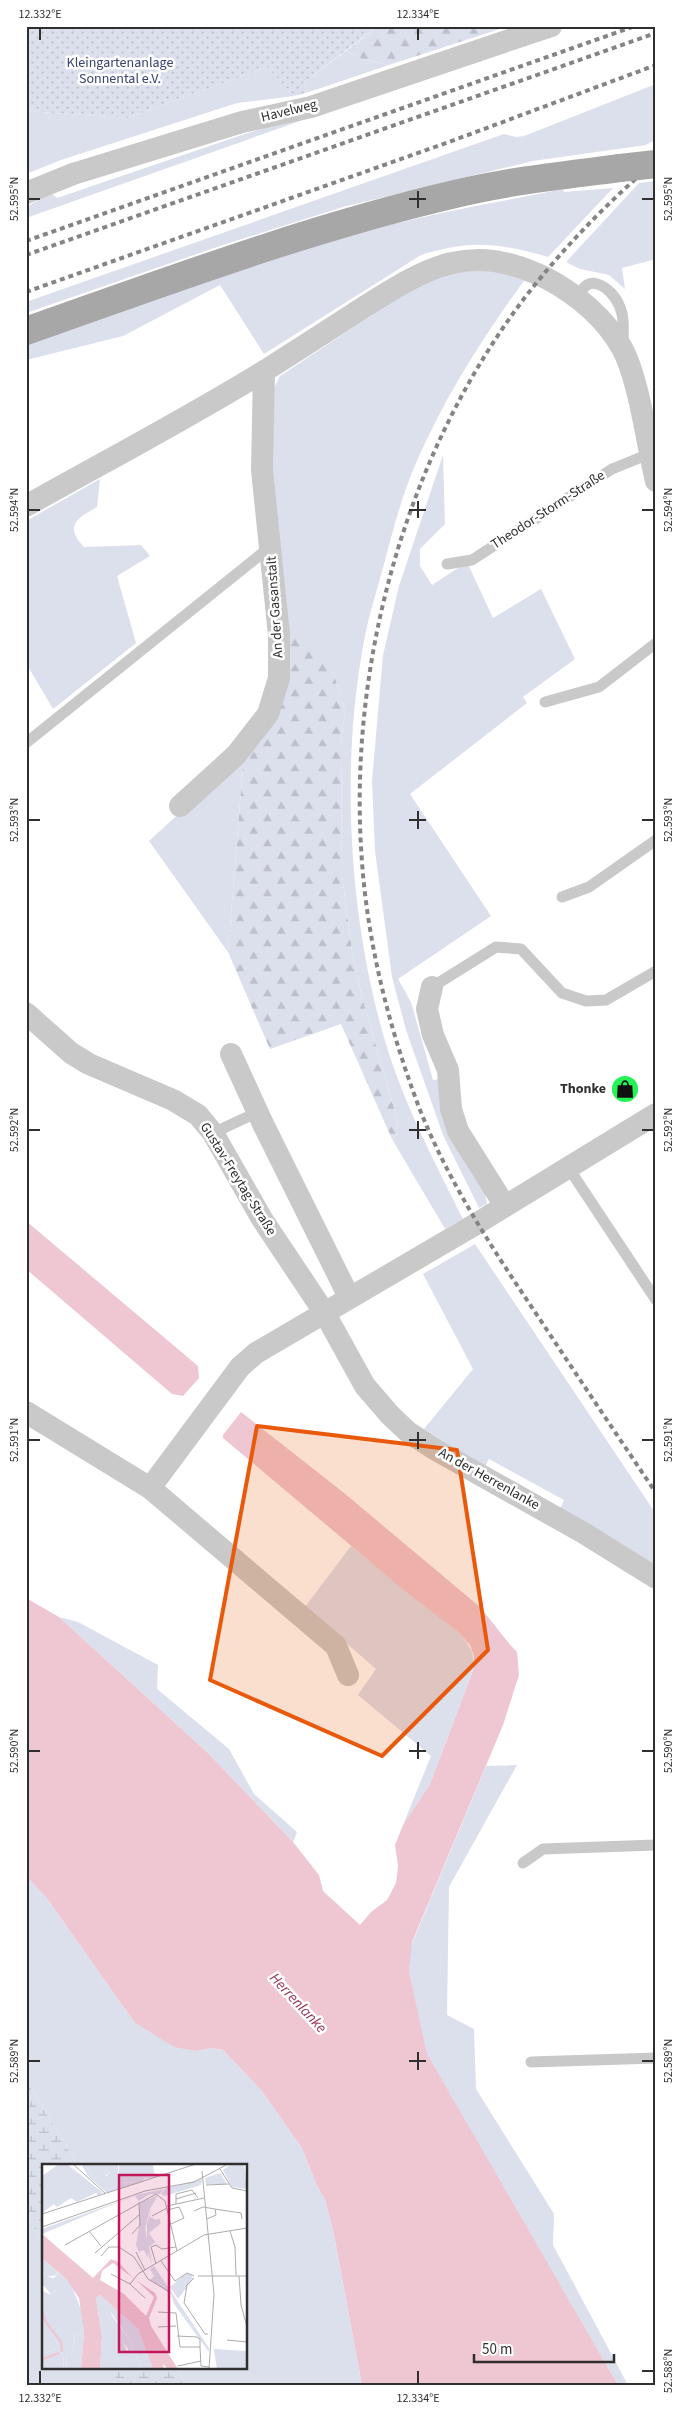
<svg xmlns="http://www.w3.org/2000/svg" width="682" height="2411" viewBox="0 0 682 2411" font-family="'Source Sans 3',sans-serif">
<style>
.green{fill:#dce0ed}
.forest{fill:url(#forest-firs)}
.wetland{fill:url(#wetland-marsh)}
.garden{fill:url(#garden-dots)}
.water{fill:#efc7d3}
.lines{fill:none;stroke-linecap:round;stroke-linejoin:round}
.lane{stroke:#c9c9c9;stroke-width:11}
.street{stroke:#c9c9c9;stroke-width:22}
.primary{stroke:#a7a7a7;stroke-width:28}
.rail{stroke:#848484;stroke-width:4;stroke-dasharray:5 4;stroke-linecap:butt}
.primary-bridge{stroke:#a7a7a7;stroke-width:28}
.marked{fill:#e8590c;fill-opacity:0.2;stroke:#e8590c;stroke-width:4;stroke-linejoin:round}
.ticks{fill:none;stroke:#2f2f2f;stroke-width:2}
.labels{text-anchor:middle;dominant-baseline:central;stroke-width:5;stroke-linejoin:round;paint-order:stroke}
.park-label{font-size:14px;fill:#39426f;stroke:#fff}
.street-label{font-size:14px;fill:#2f2f2f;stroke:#fff}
.poi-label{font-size:14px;font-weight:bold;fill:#2f2f2f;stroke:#fff;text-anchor:end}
.water-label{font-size:15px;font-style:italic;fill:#983655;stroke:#fff}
.inset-river{fill:none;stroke:#efc7d3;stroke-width:2.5}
.inset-road{fill:none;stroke:#acacac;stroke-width:1}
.view{fill:#c2185b;fill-opacity:0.15;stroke:#c2185b;stroke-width:2.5}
.inset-edge{fill:none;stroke:#2f2f2f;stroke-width:2.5}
.neatline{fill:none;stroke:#2f2f2f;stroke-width:2}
.ticks-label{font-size:12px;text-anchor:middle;fill:#2f2f2f}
</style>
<defs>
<pattern id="forest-firs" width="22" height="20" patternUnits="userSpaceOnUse" patternTransform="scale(1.25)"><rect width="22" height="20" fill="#dce0ed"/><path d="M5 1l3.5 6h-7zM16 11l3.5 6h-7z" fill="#bdc0cc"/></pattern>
<pattern id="wetland-marsh" width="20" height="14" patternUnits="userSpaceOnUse" patternTransform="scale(1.25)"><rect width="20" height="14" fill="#dce0ed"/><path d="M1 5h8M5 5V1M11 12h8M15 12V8" fill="none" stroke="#bdc0cc"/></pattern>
<pattern id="garden-dots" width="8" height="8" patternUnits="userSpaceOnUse" patternTransform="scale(1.25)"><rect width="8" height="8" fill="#dce0ed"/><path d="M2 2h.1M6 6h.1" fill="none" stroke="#bdc0cc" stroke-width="1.8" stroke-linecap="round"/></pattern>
</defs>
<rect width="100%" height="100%" fill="#fff"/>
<g class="green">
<path d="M346,51L362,59L389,65L309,92L303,83Z"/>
<path d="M267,67L294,96L237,103L61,160L26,174V111L127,118Z"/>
<path d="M450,68L26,218V207L51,193L57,198L236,137Z"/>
<path d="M656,84V139L646,145L533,161L343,207L226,244L26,313V302L504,134L516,137L524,136Z"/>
<path d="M656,181V259L622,268L625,289L609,275L580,269L566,262L639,183Z"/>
<path d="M613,188L548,257C499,243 471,239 421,255L264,354L220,285L123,336L26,360V344C145,303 263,256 385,226C444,211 504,201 563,189L564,192Z"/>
<path d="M493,270L526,278C484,335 444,398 416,463C402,495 393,530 384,564C379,583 373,602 368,622C338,756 348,924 389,1054C408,1112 436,1165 463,1219L445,1229L392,1139L398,1133L396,1115L362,997L352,951L342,875L341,743L345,711L333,671L284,632L276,541L270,395L280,376L420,283L451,272Z"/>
<path d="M443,455L445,524L420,549V566L432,585L467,562L493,618L541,589L575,659L523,697L527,703L410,794L491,916L398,979L411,1002L433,1080L439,1079L485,1193L487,1204L479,1208L443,1135L406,1030L392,977L375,851L372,781L383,655L399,586Z"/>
<path d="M100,479L97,507C77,518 64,526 84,547L141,545L150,556L117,576L136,643L53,709L26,663V521Z"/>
<path d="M244,754L228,952L149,841Z"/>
<path d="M475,1244L656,1514V1569L560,1509L564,1500L489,1459L484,1468L424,1429L473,1369L423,1274Z"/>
<path d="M351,1546L458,1632C469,1644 474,1651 474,1668L430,1784L403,1825L431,1756L358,1695L376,1669L305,1607Z"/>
<path d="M59,1617L78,1622L158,1665L157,1689L229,1749L254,1794L297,1832L293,1842L208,1753Z"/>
<path d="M517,1765L449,1887L447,2015L474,2029L476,2089L554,2214L553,2245L628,2385H618L426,2054L409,1971L410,1948L486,1766Z"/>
<path d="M26,1876L46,1897L134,2022L196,2051L211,2048L223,2050L261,2090L302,2148L317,2186L325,2199L334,2235L362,2385H187L176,2367H246V2165H78L26,2080Z"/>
<path d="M26,2217L44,2243V2367H114L116,2385H26Z"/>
</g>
<g class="forest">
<path d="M378,26H509L389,65L362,59L346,51Z"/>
<path d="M284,632L310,645L333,671L345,711L341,743L342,875L352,951L362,997L396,1115L398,1133L392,1139L341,1024L270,1049L228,952L244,754Z"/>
</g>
<g class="wetland">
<path d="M26,2080L78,2165H44V2243L26,2217Z"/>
<path d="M114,2367H176L187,2385H116Z"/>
</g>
<path class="garden" d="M26,26H378L303,83L309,92L294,96L267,67L127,118L26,111Z"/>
<g class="water">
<path d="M26,1221L198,1366L199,1378L183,1396L172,1394L26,1269Z"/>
<path d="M241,1412L344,1493L480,1607C493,1622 503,1638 517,1652L519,1675L503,1725L412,1942L409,1971L427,2054L618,2385H362L334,2235L325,2199L317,2186L302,2148L261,2090L223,2050L211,2048L196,2051L174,2047L134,2022L46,1897L26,1876V1598L59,1617L208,1753L293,1842L319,1875L323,1891L360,1925L371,1912L387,1900L396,1883L398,1866L395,1845L403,1825L430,1784L474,1668V1656L470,1645L458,1632L405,1591L223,1438V1435Z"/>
</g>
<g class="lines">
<g class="lane">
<path d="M579,300C584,270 611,286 619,305C625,317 623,332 623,345"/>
<path d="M447,564L472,560L612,469L649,454"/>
<path d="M545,702L599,687L656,643"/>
<path d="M26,743L270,547"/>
<path d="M562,897L589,887L656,840"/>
<path d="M432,987L496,947L521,949L562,993L586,1001L606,1000L656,971"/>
<path d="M213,1133L258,1112"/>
<path d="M568,1167L656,1300"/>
<path d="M523,1863L543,1849L656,1845"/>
<path d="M531,2062L656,2058"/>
</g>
<g class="street">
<path d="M26,193L73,174L242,122L311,107L551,26"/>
<path d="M26,506C106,461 188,418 266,370C299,349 332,328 364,307C429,266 470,241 546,278C576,294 605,318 622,348C639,379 647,444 656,481"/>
<path d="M180,806L236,755L268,714L279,678V635L262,470L264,371"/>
<path d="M432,987L427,1009L433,1035L448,1070L451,1109L458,1131L505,1206"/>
<path d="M26,1013L71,1053L89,1064L173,1100L198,1115L213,1133L262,1219L324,1312L365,1386L390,1415L408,1432L436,1450L582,1532L656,1578"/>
<path d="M231,1054L263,1124L349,1297"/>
<path d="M26,1412L150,1488L336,1646L348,1675"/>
<path d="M150,1488L240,1367L256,1353L476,1224L656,1114"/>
</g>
<path class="primary" d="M26,331C168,281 309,228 455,194C509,181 565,175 620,168"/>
<g class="rail">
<path d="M656,161C608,202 565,246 526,296C406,453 347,666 362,862C368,946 390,1031 420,1110C450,1185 494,1251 539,1318C578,1377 617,1435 656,1493"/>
<path d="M26,241L635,26"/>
<path d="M26,255L656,33"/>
<path d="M26,292L449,142L656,65"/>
</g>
<path class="primary-bridge" d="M620,168L656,164"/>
</g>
<path class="marked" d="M257,1426L457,1450L488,1650L382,1756L210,1680Z"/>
<path class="ticks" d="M40,28V40M418,28V40M418,191V208M28,199H40M409,199H426M642,199H654M418,501V518M28,510H40M409,510H426M642,510H654M418,811V829M28,820H40M409,820H426M642,820H654M418,1121V1139M28,1130H40M409,1130H426M642,1130H654M418,1432V1449M28,1440H40M409,1440H426M642,1440H654M418,1742V1759M28,1751H40M409,1751H426M642,1751H654M418,2052V2070M28,2061H40M409,2061H426M642,2061H654M40,2371V2384M418,2371V2384M642,2371H654"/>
<defs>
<symbol id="shop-disc" viewBox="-11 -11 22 22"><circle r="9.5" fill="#24f353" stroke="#fff"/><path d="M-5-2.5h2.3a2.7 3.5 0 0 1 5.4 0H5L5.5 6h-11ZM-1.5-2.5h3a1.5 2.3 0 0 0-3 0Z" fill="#111"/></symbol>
</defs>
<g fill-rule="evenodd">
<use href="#shop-disc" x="609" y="1073" width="32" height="32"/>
</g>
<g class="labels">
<g class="park-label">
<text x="120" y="63">Kleingartenanlage<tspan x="120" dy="16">Sonnental e.V.</tspan></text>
</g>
<g class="street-label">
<text transform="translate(289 111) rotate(-14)">Havelweg</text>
<text transform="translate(548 510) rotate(-33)">Theodor-Storm-Straße</text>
<text transform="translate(275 607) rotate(-94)">An der Gasanstalt</text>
<text transform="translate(238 1179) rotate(58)">Gustav-Freytag-Straße</text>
<text transform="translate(489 1479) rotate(29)">An der Herrenlanke</text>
</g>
<g class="poi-label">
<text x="606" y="1089">Thonke</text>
</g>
<g class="water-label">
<text transform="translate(298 2003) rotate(47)">Herrenlanke</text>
</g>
</g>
<g transform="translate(42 2164)">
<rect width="205" height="205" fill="#fff"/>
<path d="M39,0H42L53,15L65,6V0H69V8L63,12L75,25L76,0L77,19L99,18L65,29L47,13ZM189,0H202L205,25L190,23L181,6ZM178,9L185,20H164L163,14ZM160,15L159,21L123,32L119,30L124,24ZM122,25L118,30H108L97,37L93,32L62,44L0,70V65L98,30ZM116,31L108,45L103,65L110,101L103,81V63L98,57V39ZM110,44L108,53L114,56L117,54L119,59L107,69L113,78L107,83L112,100L106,83L105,73V59ZM0,94L29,120L40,148L42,168L33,171L31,190L24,192L25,205H22L20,179L10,167L11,161L9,169L18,184L0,190V127L10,131L0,120L11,129L23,123L10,116L16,110L0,98ZM112,102L167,184V188L132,140L129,130L108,116L112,112L108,105ZM143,110H149L151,115L136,135L128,123ZM58,131L96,165L111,205H99L89,178L68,147L86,190L82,205H58L60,173L54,134ZM171,180L172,185L205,187V205H175Z" fill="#dce0ed"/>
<path d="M95,0H111L112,9L118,12L103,15L106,12L91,2ZM98,57L103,63L106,95L102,86L97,88L94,81ZM0,111L21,117L25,123L10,129L0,120Z" fill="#dce0ed"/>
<path d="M0,98L11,105L16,111L2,113ZM65,145L89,178L99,205H82L86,185L65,157ZM11,161L16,165L10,167L20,179L22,205H0V190L18,184L9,169ZM42,168L39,205H25L24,191L31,190L33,171Z" fill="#dce0ed"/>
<path d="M17,0H25L61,29L56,32L54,29L35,38L29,34L15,43L12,40L0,49V12ZM42,0H65V6L53,15ZM69,0H76L75,26L56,19L69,8ZM77,0H90L106,12L99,18L77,19Z" fill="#dce0ed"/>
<path d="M0,70L51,114L69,95L76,98L91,114L71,99L60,107L58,116L82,130L104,152L112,133L94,116L113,129L115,134L107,154L109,162L136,205H126L121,200L122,205H111L96,165L58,131L54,134L60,173L58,205H39L42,168L37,134L25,116L0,94Z" fill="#efc7d3"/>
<path class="inset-river" d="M0,146L3,157L19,178L20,188M0,195L17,189"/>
<path class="inset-road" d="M31,0L64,30M178,5L190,24L205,27M160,7L172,130L167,205M164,21L187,20M134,35L154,29M134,40V30L150,26L156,34M125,42L162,34M173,45L199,49L200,55M125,46L137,43L142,54L129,60M152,47L161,43L173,45L174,51L165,55M0,50L154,0M110,52L125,44M0,63L103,27L152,18L186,0M47,67L59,82M188,67L193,83L194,111M90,70L98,61L97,38M23,81L114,30L123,37L135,87M94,88L103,106M53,89L97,51M59,92L67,83H77L92,93L106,115L126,127L128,133M119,97L133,117L145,109L152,112M114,100L109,83L114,81L120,85L134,83M69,110L88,120L103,134M156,112H205M197,112L199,141L205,163M152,114L145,121L142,139L163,170H166M88,120L96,110L162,71L205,64M116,148L134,149L138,183H158L159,202L167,203M116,163L134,162M135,172L155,173L158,175V183M185,176L205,178M136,202L159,197"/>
<path class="view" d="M77,11H127V188H77Z"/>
<rect width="205" height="205" class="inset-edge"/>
</g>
<rect width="682" height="2411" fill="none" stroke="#ffffff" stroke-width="55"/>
<path d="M474 2354v8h140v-8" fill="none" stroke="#2f2f2f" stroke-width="2.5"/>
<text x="482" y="2354" font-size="15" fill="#2f2f2f" stroke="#ffffff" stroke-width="4" paint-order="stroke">50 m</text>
<rect x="28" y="28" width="626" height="2356" class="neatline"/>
<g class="ticks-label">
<text x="40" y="18">12.332°E</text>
<text x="418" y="18">12.334°E</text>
<text transform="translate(14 199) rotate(-90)" y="4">52.595°N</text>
<text transform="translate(668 199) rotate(-90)" y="4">52.595°N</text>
<text transform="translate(14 510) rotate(-90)" y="4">52.594°N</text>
<text transform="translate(668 510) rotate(-90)" y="4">52.594°N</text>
<text transform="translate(14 820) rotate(-90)" y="4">52.593°N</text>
<text transform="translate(668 820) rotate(-90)" y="4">52.593°N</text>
<text transform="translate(14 1130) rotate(-90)" y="4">52.592°N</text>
<text transform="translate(668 1130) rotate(-90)" y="4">52.592°N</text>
<text transform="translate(14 1440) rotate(-90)" y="4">52.591°N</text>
<text transform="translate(668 1440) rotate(-90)" y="4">52.591°N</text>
<text transform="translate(14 1751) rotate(-90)" y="4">52.590°N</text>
<text transform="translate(668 1751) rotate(-90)" y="4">52.590°N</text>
<text transform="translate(14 2061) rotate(-90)" y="4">52.589°N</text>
<text transform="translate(668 2061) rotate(-90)" y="4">52.589°N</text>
<text transform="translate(668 2371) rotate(-90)" y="4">52.588°N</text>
<text x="40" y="2402">12.332°E</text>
<text x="418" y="2402">12.334°E</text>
</g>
</svg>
